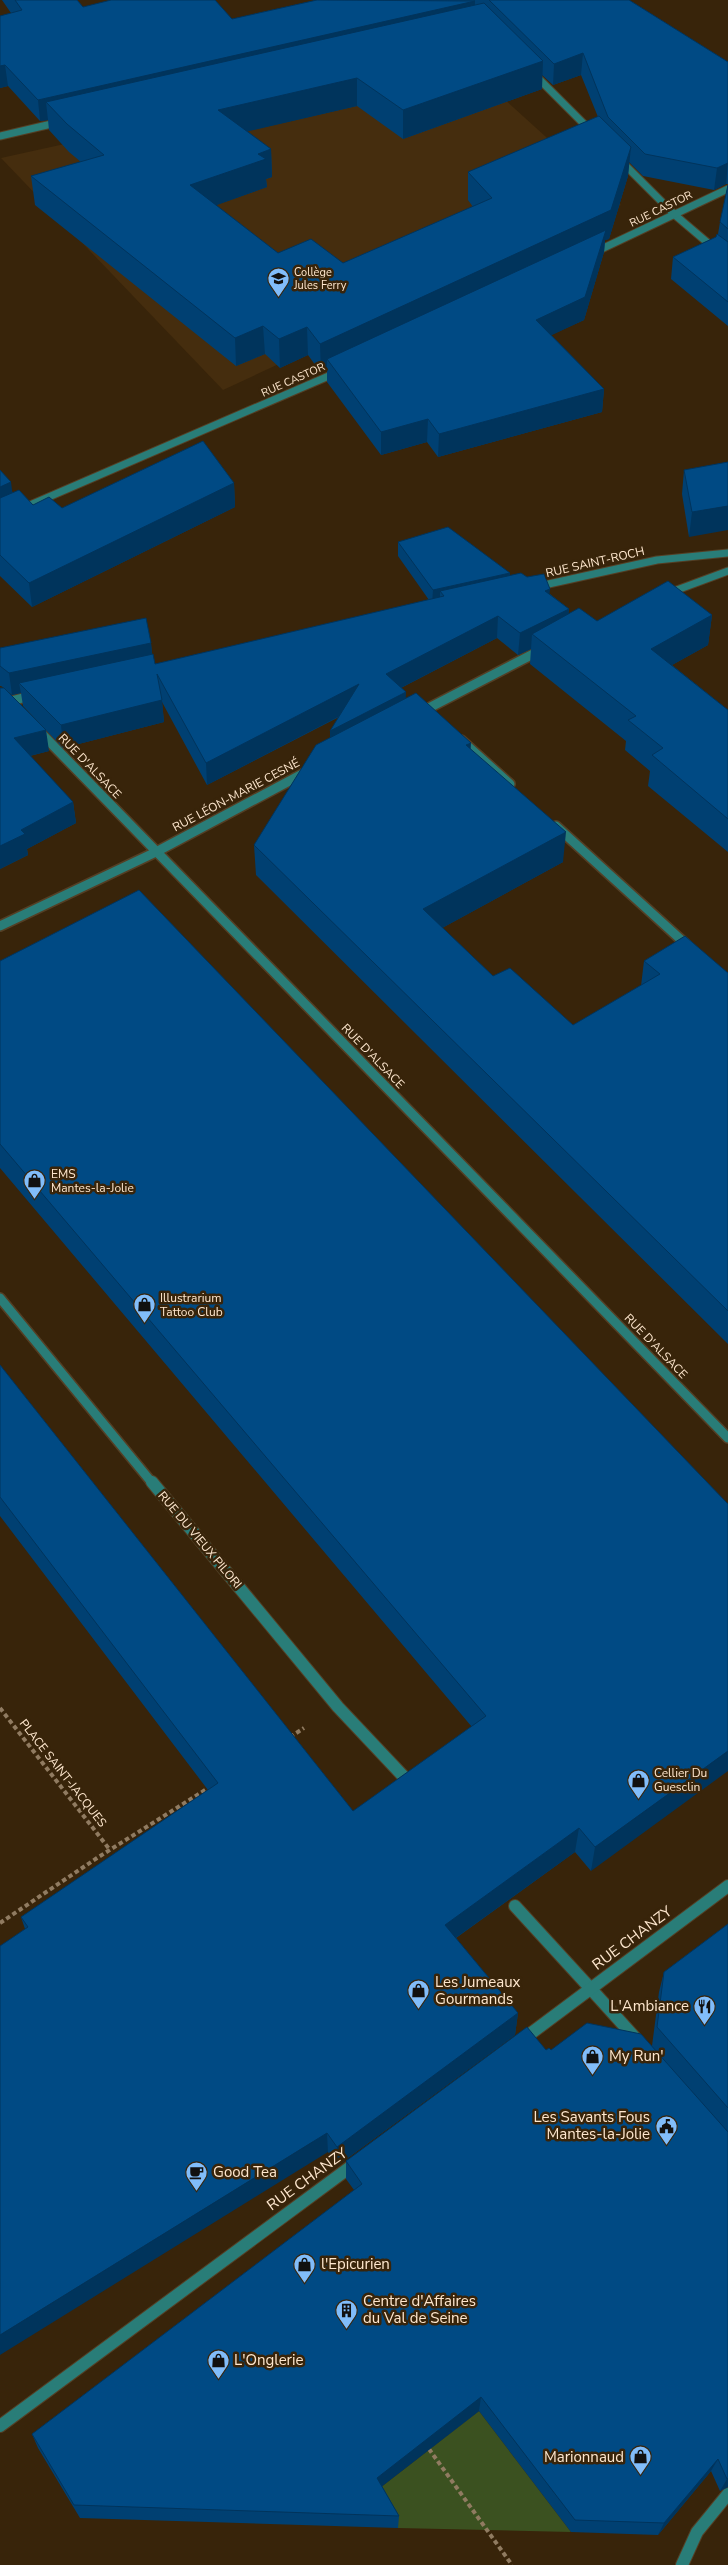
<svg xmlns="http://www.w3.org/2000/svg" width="728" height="2565" viewBox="0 0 728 2565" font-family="'Nunito Sans',sans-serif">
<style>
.built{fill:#452d0e}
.green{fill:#3b5120}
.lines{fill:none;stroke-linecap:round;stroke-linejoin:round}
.service-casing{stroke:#543f25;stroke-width:12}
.pedestrian-casing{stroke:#543f25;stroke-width:14}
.minor-far2-casing{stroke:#543f25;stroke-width:9}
.minor-far1-casing{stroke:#543f25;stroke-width:12}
.minor-casing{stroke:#543f25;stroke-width:14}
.path{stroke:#907b61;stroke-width:4;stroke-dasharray:4.5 3;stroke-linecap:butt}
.service{stroke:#297d78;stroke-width:9}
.pedestrian{stroke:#297d78;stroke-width:12}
.minor-far2{stroke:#297d78;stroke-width:7}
.minor-far1{stroke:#297d78;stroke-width:9}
.minor{stroke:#297d78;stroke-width:12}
.wall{fill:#004072;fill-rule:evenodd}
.shaded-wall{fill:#00345c}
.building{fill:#004a84;stroke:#00345c}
.labels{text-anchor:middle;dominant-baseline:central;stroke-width:5;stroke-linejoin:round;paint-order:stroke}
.far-street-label{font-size:11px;fill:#fee7ce;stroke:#38240a}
.far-poi-label{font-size:11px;fill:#fee7ce;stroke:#38240a;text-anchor:start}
.street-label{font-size:12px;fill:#fee7ce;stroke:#38240a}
.poi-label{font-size:12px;fill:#fee7ce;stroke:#38240a;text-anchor:start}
.near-street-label{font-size:15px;fill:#fee7ce;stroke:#38240a}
.near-poi-label{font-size:15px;fill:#fee7ce;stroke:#38240a;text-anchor:start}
</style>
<rect width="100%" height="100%" fill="#38240a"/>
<path class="built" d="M458,57L621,205L223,390L1,158Z"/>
<path class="green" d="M479,2411L571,2532L398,2528L376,2491Z"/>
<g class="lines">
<defs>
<g id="service">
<path d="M461,740L510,784"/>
<path d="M556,826L689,947"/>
</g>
<g id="pedestrian">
<path d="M591,1989L638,2041"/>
<path d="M682,2565L697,2532L728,2494"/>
</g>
<g id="minor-far2">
<path d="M532,72L593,133"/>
<path d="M0,136L60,122"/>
<path d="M619,159L675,215L728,260"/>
<path d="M593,253L728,189"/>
<path d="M0,518L338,372"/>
<path d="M535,587L657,560L728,553"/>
<path d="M666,594L728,571"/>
</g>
<g id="minor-far1">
<path d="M0,704L34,695"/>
<path d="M421,712L541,650"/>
<path d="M38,730L728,1438"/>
<path d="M0,926L156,852L308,771"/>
<path d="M0,1298L153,1484"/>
</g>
<g id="minor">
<path d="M152,1482L338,1707L405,1778"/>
<path d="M515,1906L591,1989"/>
<path d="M522,2040L728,1886"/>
<path d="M0,2426L357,2162"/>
</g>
</defs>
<use href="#service" class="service-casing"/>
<use href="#pedestrian" class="pedestrian-casing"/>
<use href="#minor-far2" class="minor-far2-casing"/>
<use href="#minor-far1" class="minor-far1-casing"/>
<use href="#minor" class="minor-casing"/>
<g class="path">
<path d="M0,1708L110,1850"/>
<path d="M290,1737L304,1728"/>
<path d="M0,1923L97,1858L210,1787"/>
<path d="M429,2449L512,2565"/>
</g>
<use href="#service" class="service"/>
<use href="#pedestrian" class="pedestrian"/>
<use href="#minor-far2" class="minor-far2"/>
<use href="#minor-far1" class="minor-far1"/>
<use href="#minor" class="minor"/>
</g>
<g class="wall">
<path d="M2,0H77L83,7L232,19L317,0H629L728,62V184H726L714,190L643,176L629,162L628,176L609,239L605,240L604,252L584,320L551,335L604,389L602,412L438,457L427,442L381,455L327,382V370L321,373L308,355L280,368L265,354L236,366L35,205L31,176L81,162L69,152L49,130L48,120L40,121L8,86L0,88L11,13ZM542,75L553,85L581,75L598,117L468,172V200L473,207L343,263L278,253L216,205L267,187L266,179L272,177L271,149L247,131L357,106L403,139L542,89Z"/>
<path d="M728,185V326L671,279L673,257L716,237L718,234L720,222Z"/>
<path d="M728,462L689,537L682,494L684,470Z"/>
<path d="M0,470L13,493L33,505L62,508L234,483L235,507L32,607L0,576Z"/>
<path d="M398,542L510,573V576L550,594L569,609L568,614L597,621L712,615L708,645L672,665L728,710V852L648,786L650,771L625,750L626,741L530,664L531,649L518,655L497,638L401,688L406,699L470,749L563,862L442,928L493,976L573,1025L641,986L644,961L728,973V1344L256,875L254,845L330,738L339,717L207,785L162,702L164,722L63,748L23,706L21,693L12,695L7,691L49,751L30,756L73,802L76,823L27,849L28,855L0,869L4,688L1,686H0V648L151,643L152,655L155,664L429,600L398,556Z"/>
<path d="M0,961L728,1504L591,1871L575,1852L456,1938L518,2013L515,2035L337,2166L328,2152L25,1929L21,1917L208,1790L0,1516V1365L353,1811L472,1727L0,1168Z"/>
<path d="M728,1924V2487L720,2491L711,2471L658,2535L571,2532L479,2411L382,2486L399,2516L398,2528L80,2518L38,2448L32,2434L354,2190L346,2179V2161L546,2050L652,2046L659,1992L664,1972Z"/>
</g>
<g class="shaded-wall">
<path d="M475,1L474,22L46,102L48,120L40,121L38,100Z"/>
<path d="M583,53L581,75L553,85L554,64Z"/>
<path d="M543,61L542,89L403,139V110Z"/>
<path d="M5,65L8,86L0,88V66Z"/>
<path d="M357,78V106L219,138L218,110Z"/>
<path d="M631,147L628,176L609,239L605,240L604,252L584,320L535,343L536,320L327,359V370L321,373L320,344Z"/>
<path d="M271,149L272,177L266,179L267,187L192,214L190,185L258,154Z"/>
<path d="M728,163L726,184L714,190L717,168Z"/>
<path d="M263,326L265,354L236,366L235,338Z"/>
<path d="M307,327L308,355L280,368L279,339Z"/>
<path d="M604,389L602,412L438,457L439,434Z"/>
<path d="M428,419L427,442L381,455V432Z"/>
<path d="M11,482L14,506L0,513V487Z"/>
<path d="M234,483L235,507L32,607L29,583Z"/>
<path d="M728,506V530L689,537L692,512Z"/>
<path d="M510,573L509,587L440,591V602L432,604L433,590Z"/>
<path d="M550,589L548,611L545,591Z"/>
<path d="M569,609L567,631L532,634L531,649L518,655L520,633Z"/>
<path d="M712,615L708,645L647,679L651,649Z"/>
<path d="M498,616L497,638L385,696L386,674Z"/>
<path d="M151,643L153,664L19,683L21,693L12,695L9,673Z"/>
<path d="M359,684V706L207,785L206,763Z"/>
<path d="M406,692L405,714L330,754V731Z"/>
<path d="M162,700L164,722L63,748L61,725Z"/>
<path d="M46,730L49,751L17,759L14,738Z"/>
<path d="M471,743L469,773L466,745Z"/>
<path d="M73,802L76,823L27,849L28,855L0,869V846L21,830Z"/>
<path d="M566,832L563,862L422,939L423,909Z"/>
<path d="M728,1751V1771L591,1871L595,1847Z"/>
<path d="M579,1828L575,1852L443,1947L445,1925Z"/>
<path d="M518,2013L515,2035L337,2166V2147Z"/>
<path d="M327,2133L328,2152L0,2355V2335Z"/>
<path d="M481,2397L479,2411L376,2491L377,2478Z"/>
<path d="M718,2459L711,2471L658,2535L664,2523Z"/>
<path d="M728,2478V2487L720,2491L727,2479Z"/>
</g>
<g class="building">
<path d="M15,0H77L83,7L111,0H215L232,19L317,0L475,1L38,100L5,65L0,66V16L22,10Z"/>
<path d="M489,0H629L728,62V163L717,168L645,154L608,117L583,53L554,64Z"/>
<path d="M484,3L543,61L403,110L357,78L218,110L271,149L258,154L266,159L190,185L278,253L311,239L343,263L492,198L468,172L599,116L631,147L611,210L320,344L307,327L279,339L263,326L235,338L31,176L104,155L67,124L46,102Z"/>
<path d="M728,185V229L720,222Z"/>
<path d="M606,230L585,297L536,320L604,389L439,434L428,419L381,432L327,359Z"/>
<path d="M717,234L728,242V302L673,257L716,237Z"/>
<path d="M203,441L234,483L29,583L0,555V498L19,490L33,505L49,497L62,508Z"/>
<path d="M728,462V506L692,512L684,470Z"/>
<path d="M0,470L11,482L0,487Z"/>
<path d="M448,527L510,573L433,590L398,542Z"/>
<path d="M521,573L527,577L544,574L550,589L545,591L569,609L520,633L498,616L386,674L406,692L330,731L359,684L206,763L157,674L162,700L61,725L19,683L153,654L155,664L444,596L440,591Z"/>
<path d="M668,581L712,615L651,649L728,710V819L652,755L663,748L628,720L636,716L532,634L579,608L597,621Z"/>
<path d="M146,618L151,643L9,673L0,666V648Z"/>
<path d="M0,688H4L46,730L14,738L73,802L21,830L25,834L0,846Z"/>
<path d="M416,693L471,743L466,745L566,832L423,909L493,976L510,968L573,1025L660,974L644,961L685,936L728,973V1311L254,845L316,745Z"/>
<path d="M139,890L728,1504V1751L595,1847L579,1828L445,1925L518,2013L337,2147L327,2133L0,2335V1946L28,1927L21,1917L218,1783L0,1497V1365L353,1811L486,1716L0,1144V961Z"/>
<path d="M728,1924V2108L657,2027L664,1972Z"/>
<path d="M587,2023L641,2034L728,2132V2478L727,2479L718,2459L664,2523L575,2520L481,2397L377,2478L399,2516L74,2505L32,2434L362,2184L346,2161L527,2027L546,2050L549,2048L551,2050Z"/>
</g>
<defs>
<symbol id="school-pin" viewBox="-11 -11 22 30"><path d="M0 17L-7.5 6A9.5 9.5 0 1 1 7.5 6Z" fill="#81bdfa" stroke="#38240a"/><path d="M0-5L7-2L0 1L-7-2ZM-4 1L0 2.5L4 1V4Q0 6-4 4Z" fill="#111"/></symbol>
<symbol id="shop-pin" viewBox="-11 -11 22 30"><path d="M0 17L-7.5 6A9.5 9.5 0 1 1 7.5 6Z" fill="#81bdfa" stroke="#38240a"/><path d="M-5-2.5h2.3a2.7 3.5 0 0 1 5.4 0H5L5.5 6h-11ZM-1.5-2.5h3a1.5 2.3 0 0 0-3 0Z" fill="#111"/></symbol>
<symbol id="restaurant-pin" viewBox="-11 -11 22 30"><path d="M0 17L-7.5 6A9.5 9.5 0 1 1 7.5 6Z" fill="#81bdfa" stroke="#38240a"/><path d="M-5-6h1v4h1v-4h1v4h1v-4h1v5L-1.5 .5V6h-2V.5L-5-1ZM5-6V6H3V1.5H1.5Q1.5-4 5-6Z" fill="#111"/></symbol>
<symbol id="civic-pin" viewBox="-11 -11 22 30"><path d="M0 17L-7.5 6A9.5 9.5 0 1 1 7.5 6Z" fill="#81bdfa" stroke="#38240a"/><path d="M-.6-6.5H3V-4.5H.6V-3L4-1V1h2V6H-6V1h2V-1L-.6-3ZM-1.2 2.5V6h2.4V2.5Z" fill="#111"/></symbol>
<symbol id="cafe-pin" viewBox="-11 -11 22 30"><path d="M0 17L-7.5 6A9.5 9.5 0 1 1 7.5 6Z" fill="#81bdfa" stroke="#38240a"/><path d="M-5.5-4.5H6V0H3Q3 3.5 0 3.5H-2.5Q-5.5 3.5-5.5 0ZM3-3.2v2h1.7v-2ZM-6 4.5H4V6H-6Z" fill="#111"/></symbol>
<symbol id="building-pin" viewBox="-11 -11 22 30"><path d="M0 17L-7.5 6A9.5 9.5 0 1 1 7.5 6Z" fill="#81bdfa" stroke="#38240a"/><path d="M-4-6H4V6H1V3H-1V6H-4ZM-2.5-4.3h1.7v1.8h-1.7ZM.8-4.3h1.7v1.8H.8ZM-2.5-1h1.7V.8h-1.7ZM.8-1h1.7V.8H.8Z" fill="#111"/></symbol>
</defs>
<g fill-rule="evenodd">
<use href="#school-pin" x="266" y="266" width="25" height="34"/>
<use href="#shop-pin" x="22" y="1168" width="25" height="34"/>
<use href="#shop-pin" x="132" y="1292" width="25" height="34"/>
<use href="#shop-pin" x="626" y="1768" width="25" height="34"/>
<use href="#shop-pin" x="406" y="1978" width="25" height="34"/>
<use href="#restaurant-pin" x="692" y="1994" width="25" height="34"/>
<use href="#shop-pin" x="580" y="2044" width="25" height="34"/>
<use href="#civic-pin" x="654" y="2114" width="25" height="34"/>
<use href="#cafe-pin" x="184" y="2160" width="25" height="34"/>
<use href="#shop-pin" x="292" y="2252" width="25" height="34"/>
<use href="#building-pin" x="334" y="2298" width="25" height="34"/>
<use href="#shop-pin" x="206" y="2348" width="25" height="34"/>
<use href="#shop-pin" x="628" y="2444" width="25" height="34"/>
</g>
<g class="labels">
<g class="far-street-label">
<text transform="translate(661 209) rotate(-26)">RUE CASTOR</text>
<text transform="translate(293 380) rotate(-24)">RUE CASTOR</text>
</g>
<g class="far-poi-label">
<text x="294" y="272">Collège<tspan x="294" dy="13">Jules Ferry</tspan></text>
</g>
<g class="street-label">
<text transform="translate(595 562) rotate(-13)">RUE SAINT-ROCH</text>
<text transform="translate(90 766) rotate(46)">RUE D'ALSACE</text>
<text transform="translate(236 795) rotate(-28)">RUE LÉON-MARIE CESNÉ</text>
<text transform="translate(373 1056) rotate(46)">RUE D'ALSACE</text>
<text transform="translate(656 1346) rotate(46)">RUE D'ALSACE</text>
<text transform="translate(200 1540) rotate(50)">RUE DU VIEUX PILORI</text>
<text transform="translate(63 1773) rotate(52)">PLACE SAINT-JACQUES</text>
</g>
<g class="poi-label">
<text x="51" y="1174">EMS<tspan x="51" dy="14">Mantes-la-Jolie</tspan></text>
<text x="160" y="1298">Illustrarium<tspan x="160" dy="14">Tattoo Club</tspan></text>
<text x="654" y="1773">Cellier Du<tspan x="654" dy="14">Guesclin</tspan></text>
</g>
<g class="near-street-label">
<text transform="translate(632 1938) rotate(-37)">RUE CHANZY</text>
<text transform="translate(307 2179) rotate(-36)">RUE CHANZY</text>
</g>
<g class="near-poi-label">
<text x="435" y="1982">Les Jumeaux<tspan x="435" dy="17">Gourmands</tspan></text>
<text x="689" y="2006" text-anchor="end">L'Ambiance</text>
<text x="609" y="2056">My Run'</text>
<text x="650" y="2117" text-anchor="end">Les Savants Fous<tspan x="650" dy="17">Mantes-la-Jolie</tspan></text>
<text x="213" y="2172">Good Tea</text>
<text x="321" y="2264">l'Epicurien</text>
<text x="363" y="2301">Centre d'Affaires<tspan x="363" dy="17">du Val de Seine</tspan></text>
<text x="234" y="2360">L'Onglerie</text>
<text x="624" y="2457" text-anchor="end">Marionnaud</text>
</g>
</g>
</svg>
